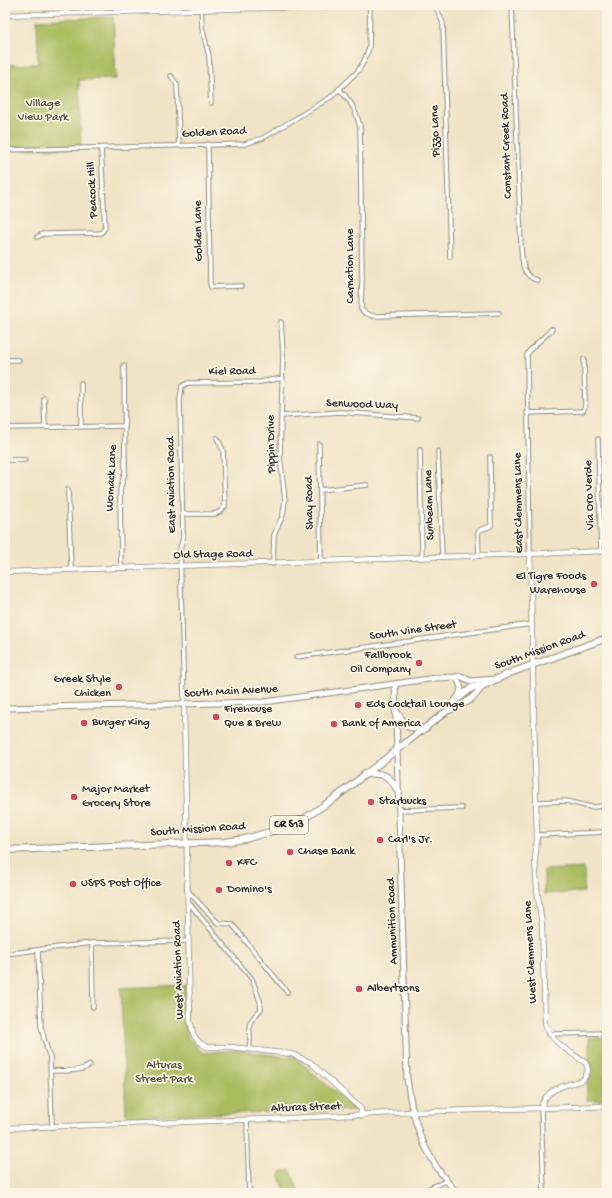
<svg xmlns="http://www.w3.org/2000/svg" width="612" height="1198" viewBox="0 0 612 1198" font-family="'Gochi Hand',sans-serif">
<style>
.green{fill:#aabc5f;stroke:#6a7445}
.lines{fill:none;stroke-linecap:round;stroke-linejoin:round}
.minor-casing{stroke:#8e8878;stroke-width:5.5}
.tertiary-casing{stroke:#8e8878;stroke-width:6}
.secondary-casing{stroke:#8e8878;stroke-width:7}
.primary-casing{stroke:#8e8878;stroke-width:8}
.minor{stroke:#fff;stroke-width:3.5}
.tertiary{stroke:#fff;stroke-width:4.5}
.secondary{stroke:#fff;stroke-width:5}
.primary{stroke:#fff;stroke-width:6}
.poi-dot{fill:#d1495b;stroke:#fcf5e5;stroke-width:1.5}
.labels{text-anchor:middle;dominant-baseline:central;stroke-width:3.5;stroke-linejoin:round;paint-order:stroke}
.shield{fill:#fcf5e5;stroke:#6a6863;stroke-width:1}
.shield-label{font-size:11px;font-weight:bold;fill:#2b2b2b}
.park-label{font-size:12px;fill:#51563b;stroke:#fcf5e5}
.street-label{font-size:12px;fill:#2b2b2b;stroke:#fcf5e5}
.poi-label{font-size:12px;fill:#2b2b2b;stroke:#fcf5e5;text-anchor:start}
</style>
<rect width="100%" height="100%" fill="#fcf5e5"/>
<filter id="ink" filterUnits="userSpaceOnUse"><feTurbulence type="fractalNoise" baseFrequency=".025" numOctaves="2"/><feDisplacementMap in="SourceGraphic" scale="8" xChannelSelector="R" yChannelSelector="G"/><feConvolveMatrix kernelMatrix="1 2 1 2 8 2 1 2 1" color-interpolation-filters="sRGB"/></filter>
<filter id="wash" filterUnits="userSpaceOnUse"><feTurbulence type="fractalNoise" baseFrequency=".012" numOctaves="4" result="noise"/><feDisplacementMap in="SourceGraphic" scale="16" xChannelSelector="R" yChannelSelector="G"/><feGaussianBlur stdDeviation="0.9" result="paint"/><feColorMatrix in="noise" values="0 0 0 0 0 0 0 0 0 0 0 0 0 0 0 0 0 1.4 0 .05"/><feComposite in="paint" operator="in"/></filter>
<g filter="url(#wash)">
<rect width="100%" height="100%" fill="#f0e4c6"/>
<g class="green">
<path d="M113,17L116,79L79,80L81,148L5,150V65L38,64L37,20Z"/>
<path d="M584,868V892L544,894V870Z"/>
<path d="M185,985L187,1037L203,1053L235,1050L296,1058L356,1110L126,1116L121,988Z"/>
<path d="M589,1038H607V1100H587V1083L593,1073V1068L589,1062Z"/>
<path d="M291,1170L299,1193H286L280,1176L281,1172Z"/>
</g>
</g>
<g filter="url(#ink)">
<g class="lines">
<defs>
<g id="minor">
<path d="M65,5L66,13"/>
<path d="M133,5V11"/>
<path d="M201,5L202,28L209,56L211,103"/>
<path d="M435,5L443,23L450,257"/>
<path d="M512,5L521,245C522,258 521,276 537,280"/>
<path d="M171,76L177,85L179,145"/>
<path d="M339,89C351,101 355,109 360,126L362,280L361,309L365,313L373,316L499,313"/>
<path d="M208,144L210,283L211,287L241,286"/>
<path d="M5,150L245,144L263,138L331,97L358,71L364,61L369,48L370,5"/>
<path d="M37,237L43,234L101,233L105,228L101,148"/>
<path d="M5,360H19"/>
<path d="M81,383V426"/>
<path d="M44,398L45,427"/>
<path d="M527,413L583,411L585,406L584,359"/>
<path d="M281,416L340,412L418,418"/>
<path d="M5,428L125,426"/>
<path d="M598,439L601,552"/>
<path d="M319,444L321,562"/>
<path d="M420,450L422,558"/>
<path d="M438,451L442,557"/>
<path d="M5,460H25"/>
<path d="M68,490L71,569"/>
<path d="M320,490L367,485"/>
<path d="M183,514H215L221,511L225,506L223,450L217,438"/>
<path d="M530,554L527,355L530,350L552,329"/>
<path d="M479,556L478,533L480,530L491,526L490,457"/>
<path d="M273,564L274,535L283,515L285,500L280,456L283,353L281,322"/>
<path d="M121,568L120,490L125,472L124,365"/>
<path d="M296,657L532,624"/>
<path d="M184,704L180,549L183,538L180,400L182,386L188,383L260,382L283,378"/>
<path d="M536,802L566,801L590,807L607,806"/>
<path d="M400,810L462,808"/>
<path d="M537,835L607,832"/>
<path d="M187,890L218,923L232,924L287,992"/>
<path d="M188,902L252,979L260,1001L261,1009C258,1013 252,1018 250,1023C248,1030 252,1039 249,1049"/>
<path d="M92,943L93,1007"/>
<path d="M38,950L41,1026L44,1039L50,1058L52,1127"/>
<path d="M5,954L92,943L188,941"/>
<path d="M549,1034L607,1033"/>
<path d="M51,1071C64,1070 79,1073 90,1065"/>
<path d="M541,1108L544,1193"/>
<path d="M247,1120L249,1193"/>
<path d="M423,1193L427,1189L446,1181"/>
</g>
<g id="tertiary">
<path d="M5,15L374,5"/>
<path d="M530,554L537,839L535,860L537,889L542,925L545,1023C551,1043 570,1052 586,1063L588,1071L583,1080C566,1085 545,1088 541,1108"/>
<path d="M5,572L607,551"/>
<path d="M184,704C187,810 187,915 190,1021L194,1036L200,1043L207,1047H231L291,1054L310,1062L361,1109L362,1116"/>
<path d="M5,1128L272,1119L413,1112L607,1106"/>
</g>
<g id="secondary">
<path d="M456,677C461,685 463,690 457,698"/>
<path d="M395,684L407,1079C409,1090 410,1101 413,1112C420,1142 436,1170 457,1193"/>
<path d="M5,708L264,702L436,678L456,677L460,676L471,681L495,679"/>
</g>
<g id="primary">
<path d="M449,710C462,706 475,698 482,686"/>
<path d="M396,711C406,727 407,729 426,728"/>
<path d="M364,774C385,773 389,774 399,793"/>
<path d="M5,850L225,842L245,839L280,829L305,818L335,798L448,710L456,700L473,687L482,686L510,673L607,638"/>
</g>
</defs>
<use href="#minor" class="minor-casing"/>
<use href="#tertiary" class="tertiary-casing"/>
<use href="#secondary" class="secondary-casing"/>
<use href="#primary" class="primary-casing"/>
<use href="#minor" class="minor"/>
<use href="#tertiary" class="tertiary"/>
<use href="#secondary" class="secondary"/>
<use href="#primary" class="primary"/>
</g>
</g>
<g class="poi-dot">
<circle cx="594" cy="584" r="4"/>
<circle cx="419" cy="663" r="4"/>
<circle cx="119" cy="687" r="4"/>
<circle cx="358" cy="705" r="4"/>
<circle cx="216" cy="717" r="4"/>
<circle cx="84" cy="723" r="4"/>
<circle cx="334" cy="724" r="4"/>
<circle cx="74" cy="797" r="4"/>
<circle cx="371" cy="802" r="4"/>
<circle cx="380" cy="840" r="4"/>
<circle cx="290" cy="852" r="4"/>
<circle cx="229" cy="863" r="4"/>
<circle cx="73" cy="884" r="4"/>
<circle cx="219" cy="890" r="4"/>
<circle cx="359" cy="989" r="4"/>
</g>
<g class="labels">
<rect class="shield" x="270" y="816" width="38" height="18" rx="3"/>
<g class="shield-label">
<text x="289" y="825">CR S13</text>
</g>
<g class="park-label">
<text x="43" y="104">Village<tspan x="43" dy="14">View Park</tspan></text>
<text x="164" y="1066">Alturas<tspan x="164" dy="14">Street Park</tspan></text>
</g>
<g class="street-label">
<text transform="translate(436 131) rotate(-92)">Pizzo Lane</text>
<text transform="translate(214 133) rotate(-3)">Golden Road</text>
<text transform="translate(507 146) rotate(-92)">Constant Creek Road</text>
<text transform="translate(93 190) rotate(-93)">Peacock Hill</text>
<text transform="translate(199 231) rotate(-91)">Golden Lane</text>
<text transform="translate(351 266) rotate(-90)">Carnation Lane</text>
<text transform="translate(232 372) rotate(-1)">Kiel Road</text>
<text transform="translate(362 405) rotate(2)">Senwood Way</text>
<text transform="translate(272 444) rotate(-91)">Pippin Drive</text>
<text transform="translate(112 478) rotate(-87)">Womack Lane</text>
<text transform="translate(172 485) rotate(-91)">East Aviation Road</text>
<text transform="translate(590 495) rotate(-92)">Via Oro Verde</text>
<text transform="translate(310 503) rotate(-91)">Shay Road</text>
<text transform="translate(519 503) rotate(-91)">East Clemmens Lane</text>
<text transform="translate(430 505) rotate(-92)">Sunbeam Lane</text>
<text transform="translate(213 555) rotate(-1)">Old Stage Road</text>
<text transform="translate(413 631) rotate(-8)">South Vine Street</text>
<text transform="translate(540 651) rotate(-20)">South Mission Road</text>
<text transform="translate(231 692) rotate(-3)">South Main Avenue</text>
<text transform="translate(198 830) rotate(-4)">South Mission Road</text>
<text transform="translate(393 921) rotate(-92)">Ammunition Road</text>
<text transform="translate(531 952) rotate(-93)">West Clemmens Lane</text>
<text transform="translate(179 970) rotate(-92)">West Aviation Road</text>
<text transform="translate(306 1108) rotate(-2)">Alturas Street</text>
</g>
<g class="poi-label">
<text x="586" y="577" text-anchor="end">El Tigre Foods<tspan x="586" dy="14">Warehouse</tspan></text>
<text x="411" y="656" text-anchor="end">Fallbrook<tspan x="411" dy="14">Oil Company</tspan></text>
<text x="111" y="680" text-anchor="end">Greek Style<tspan x="111" dy="14">Chicken</tspan></text>
<text x="366" y="705">Eds Cocktail Lounge</text>
<text x="224" y="710">Firehouse<tspan x="224" dy="14">Que &amp; Brew</tspan></text>
<text x="92" y="723">Burger King</text>
<text x="342" y="724">Bank of America</text>
<text x="82" y="790">Major Market<tspan x="82" dy="14">Grocery Store</tspan></text>
<text x="379" y="802">Starbucks</text>
<text x="388" y="840">Carl's Jr.</text>
<text x="298" y="852">Chase Bank</text>
<text x="237" y="863">KFC</text>
<text x="81" y="884">USPS Post Office</text>
<text x="227" y="890">Domino's</text>
<text x="367" y="989">Albertsons</text>
</g>
</g>
<rect width="612" height="1198" fill="none" stroke="#fcf5e5" stroke-width="20"/>
</svg>
